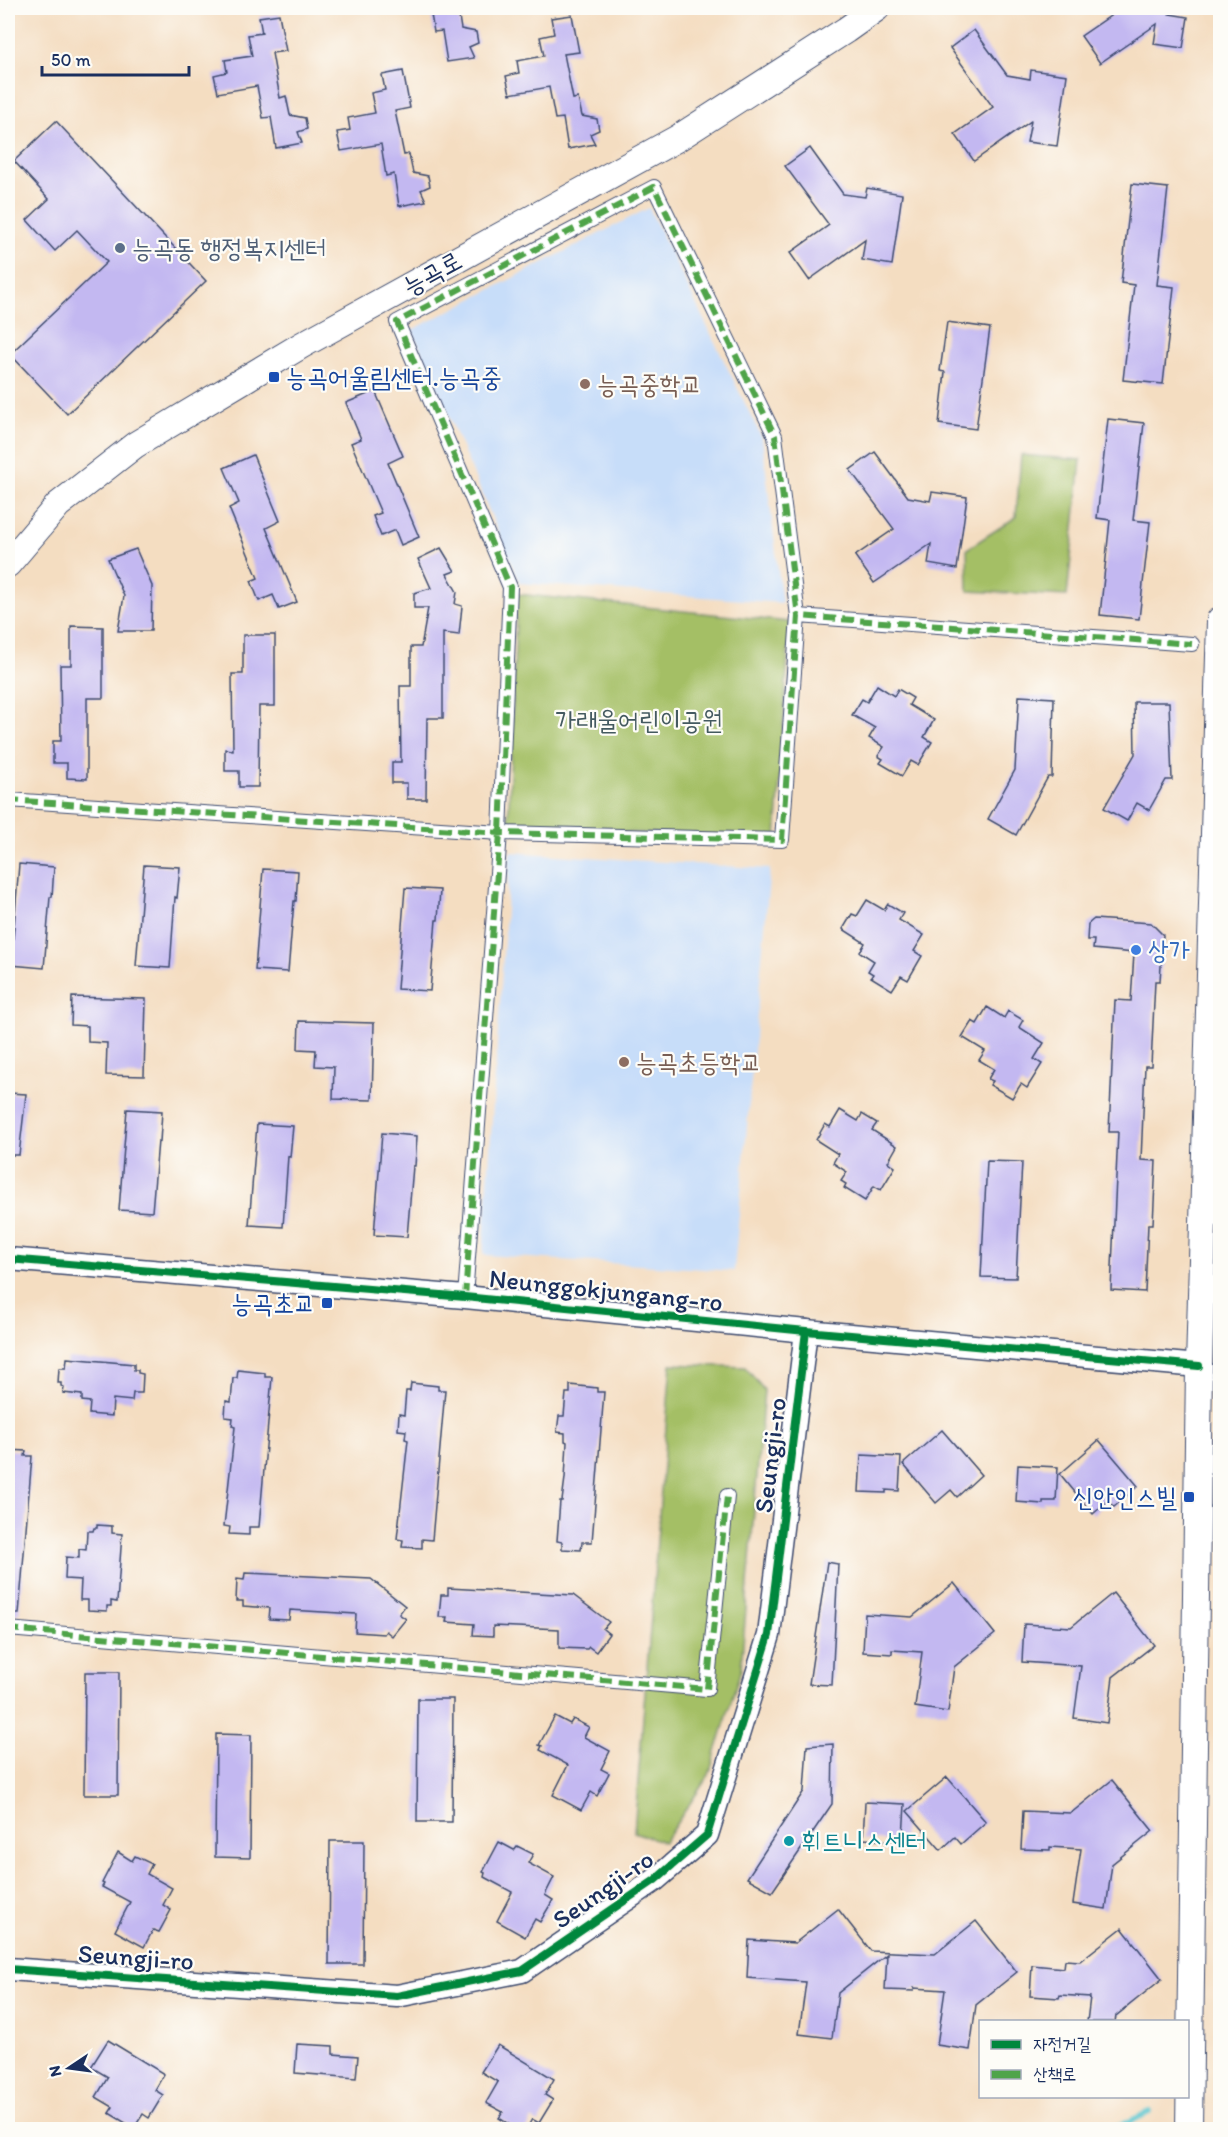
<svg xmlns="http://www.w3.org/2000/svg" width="1228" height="2137" viewBox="0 0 1228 2137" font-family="Itim,'Poor Story',sans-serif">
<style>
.built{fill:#c7ddf9}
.green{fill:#a4bf65;stroke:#607762;stroke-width:1.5}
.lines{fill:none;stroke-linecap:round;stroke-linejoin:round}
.stream{stroke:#58c5cd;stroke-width:6}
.building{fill:#c3b8f1}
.pedestrian-casing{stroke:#3c496d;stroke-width:16}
.tertiary-casing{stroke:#3c496d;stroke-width:25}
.secondary-casing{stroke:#3c496d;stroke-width:28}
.pedestrian{stroke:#fff;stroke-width:14}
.tertiary{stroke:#fff;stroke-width:22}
.secondary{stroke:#fff;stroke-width:26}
.quiet{stroke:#4fa44a;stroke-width:6;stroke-dasharray:12 6;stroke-linecap:butt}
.cycleway-casing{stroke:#fdfcf7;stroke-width:11}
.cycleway{stroke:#00873e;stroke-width:8}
.service-dot{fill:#5c6f8a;stroke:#fdfcf7;stroke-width:2}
.transit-dot{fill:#1a4fb4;stroke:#fdfcf7;stroke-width:2}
.education-dot{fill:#8d6e63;stroke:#fdfcf7;stroke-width:2}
.shop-dot{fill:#3f7fe0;stroke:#fdfcf7;stroke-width:2}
.culture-dot{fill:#0f9aa8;stroke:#fdfcf7;stroke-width:2}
.labels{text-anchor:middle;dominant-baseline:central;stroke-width:4.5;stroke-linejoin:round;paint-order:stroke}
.service-label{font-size:26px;fill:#4e5e75;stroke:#fdfcf7;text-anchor:start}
.street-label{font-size:26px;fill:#1b2f5e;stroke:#fdfcf7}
.transit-label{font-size:26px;fill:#164399;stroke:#fdfcf7;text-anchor:end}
.education-label{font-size:26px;fill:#785e54;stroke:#fdfcf7;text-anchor:start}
.park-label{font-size:26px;fill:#445a60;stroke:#fdfcf7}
.shop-label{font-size:26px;fill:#366cbe;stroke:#fdfcf7;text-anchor:start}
.culture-label{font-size:26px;fill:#0d838f;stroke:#fdfcf7;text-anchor:start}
</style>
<rect width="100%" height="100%" fill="#fdfcf7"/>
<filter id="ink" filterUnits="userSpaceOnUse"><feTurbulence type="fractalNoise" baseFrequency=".0167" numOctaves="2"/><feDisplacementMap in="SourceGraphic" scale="12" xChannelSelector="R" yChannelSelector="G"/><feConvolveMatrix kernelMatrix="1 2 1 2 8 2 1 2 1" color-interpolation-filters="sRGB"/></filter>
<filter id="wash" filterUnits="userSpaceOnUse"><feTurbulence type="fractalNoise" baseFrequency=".008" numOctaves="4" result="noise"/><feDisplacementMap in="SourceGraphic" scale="24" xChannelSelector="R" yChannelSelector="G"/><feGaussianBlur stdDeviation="1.35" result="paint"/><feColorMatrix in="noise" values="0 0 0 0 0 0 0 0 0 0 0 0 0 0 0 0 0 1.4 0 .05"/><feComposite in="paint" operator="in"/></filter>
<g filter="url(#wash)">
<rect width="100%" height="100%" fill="#f4ddc1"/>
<g class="built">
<path d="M649,208L762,438L782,603L520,583L412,330Z"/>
<path d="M510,852L770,869L734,1271L483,1255Z"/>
</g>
<g class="green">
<path d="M1021,455L1081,460L1067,596L968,591L967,549L1016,517Z"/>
<path d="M517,594L790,622L776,839L508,827Z"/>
<path d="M671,1364L745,1367L764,1390L741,1669L709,1775L664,1842L634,1832Z"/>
</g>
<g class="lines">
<path class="stream" d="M1112,2130L1149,2112"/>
</g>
<g id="blocks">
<g class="building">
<path d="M430,8H451L452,12L458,11L461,29L476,32L478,43L469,47L474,58L447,62L442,31L434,32Z"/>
<path d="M1122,8H1180L1170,14L1188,17L1183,48L1154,44L1157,24L1100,63L1081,36Z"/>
<path d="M279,14L286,51L272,53L280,98L286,96L290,115L305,118L307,129L298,132L302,143L276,148L271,117L263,118L257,86L218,93L214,75L227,72L225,60L252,56L248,35L262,33L259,17Z"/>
<path d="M572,15L579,52L564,54L573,99L578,98L582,116L597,119L599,130L590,134L595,144L568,149L563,118L555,119L549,87L510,94L506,76L519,73L517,61L544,56L540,37L554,34L551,18Z"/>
<path d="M974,30L1007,75L1030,79L1031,70L1067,75L1057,146L1027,142L1031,121L974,161L955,134L993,107L950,48Z"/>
<path d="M403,71L410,108L395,111L404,155L409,154L413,173L428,176L430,186L421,190L426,201L399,206L394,174L386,176L381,144L341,151L337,132L350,130L348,118L375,113L371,93L385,90L382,75Z"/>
<path d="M56,121L206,281L67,414L10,354L107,262L77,230L55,251L27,220L49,199L14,161Z"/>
<path d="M810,148L843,194L865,197L867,188L902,194L892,265L862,260L865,240L809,280L790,253L829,225L785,166Z"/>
<path d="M1132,184L1168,188L1157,285L1174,287L1163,384L1123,380L1134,285L1121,283Z"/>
<path d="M947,322L990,328L976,429L939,424L945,372L940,371Z"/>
<path d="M375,391L403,456L388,463L419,537L401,545L395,530L381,536L373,516L381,513L351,443L361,439L346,403Z"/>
<path d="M1108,419L1144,423L1133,520L1150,522L1139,619L1100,615L1110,520L1097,518Z"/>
<path d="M875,452L908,497L930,501L932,492L967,497L957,569L928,564L931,544L874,583L855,556L894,529L850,470Z"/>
<path d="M253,455L280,521L266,528L297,602L279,609L273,595L259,601L251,581L258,578L229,508L239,503L224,468Z"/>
<path d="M441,548L455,571L447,574L457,592L455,604L462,606L459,635L443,633V718H427L426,799H407V783H392V762H401L400,686H411V647H421L428,608H414V593L431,588L418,559Z"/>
<path d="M136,549L152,586L151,631H118L124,596L108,559Z"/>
<path d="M71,626L103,627V698H87V779L67,778V763H53V741H61L60,665H71Z"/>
<path d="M243,635H275V706H259L258,787H239V771H225V749L233,750L232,674H243Z"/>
<path d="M877,685L894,696L898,689L913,698L909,705L934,720L924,737L932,742L918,765L911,761L902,776L880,763L883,759L878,756L884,747L869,738L875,728L852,715L862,699L867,702Z"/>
<path d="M1019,696L1054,698L1052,777H1048L1016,835L988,819L1015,770Z"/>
<path d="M1134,702H1169L1172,780H1166L1149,810L1137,803L1127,821L1104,808L1135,754Z"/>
<path d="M19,864L54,867L52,897H50L44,968L11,965Z"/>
<path d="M144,865L180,867L177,898L175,897L170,968L136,966Z"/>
<path d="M263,869L298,871L296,901H294L288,972L255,970Z"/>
<path d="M405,888L440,890L438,920H436L430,991L397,989Z"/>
<path d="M867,900L884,910L888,904L903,913L899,920L924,935L914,951L922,956L908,980L901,976L892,990L871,977L873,974L868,971L874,961L860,952L865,943L843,929L852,914L857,916Z"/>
<path d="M1094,919L1151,923L1163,935L1160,981H1155L1151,1066H1145L1141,1160L1156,1161L1153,1224H1148L1145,1292L1111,1290L1118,1132H1109L1115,1000L1131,1001L1134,953L1093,949L1094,940H1087L1088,924Z"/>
<path d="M72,997L146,999L144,1076L106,1075L107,1043L88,1042V1026L71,1025Z"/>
<path d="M987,1007L1004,1018L1008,1011L1023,1020L1019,1027L1044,1043L1034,1059L1042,1064L1027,1088L1021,1084L1012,1098L990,1085L993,1081L988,1079L994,1069L979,1060L985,1051L962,1037L972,1021L977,1024Z"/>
<path d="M299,1021L374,1023L372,1100L333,1099L334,1067L315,1066L316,1050L298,1049Z"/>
<path d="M8,1093L26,1094L19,1155H8Z"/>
<path d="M127,1109L162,1111L160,1142L158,1141L152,1212L119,1210Z"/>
<path d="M840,1110L858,1121L862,1114L877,1123L872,1130L897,1146L888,1162L895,1167L881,1190L874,1186L865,1201L844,1188L846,1184L841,1181L847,1172L833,1163L838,1154L816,1140L825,1124L830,1127Z"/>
<path d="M257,1124L293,1126L290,1157L288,1156L283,1227L249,1225Z"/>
<path d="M382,1133L417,1136L415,1166H413L407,1237L374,1235Z"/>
<path d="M987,1161L1022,1162L1016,1278L981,1277Z"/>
<path d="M67,1358L134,1364V1370H138V1373L143,1374L142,1393H133L132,1401L113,1399L112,1416L89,1414L90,1402L82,1401V1395L63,1393L64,1387L61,1386V1383H58L59,1368H66Z"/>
<path d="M238,1370L265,1373V1377H272L259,1527H249V1535L229,1534L230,1527L224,1526L235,1427L232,1426L233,1418L225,1417L226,1401L231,1402L233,1378H237Z"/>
<path d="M411,1383L438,1386V1390H445L432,1540L422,1539V1548L402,1547L403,1540L397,1539L408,1440L405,1439L406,1431L398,1430L399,1414L404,1415L406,1391H410Z"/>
<path d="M570,1385L597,1388V1392H604L592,1542H582L581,1550L562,1549V1542L557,1541L560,1501H562L565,1478L567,1442L565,1441V1433L557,1432L559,1416H564L566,1393H570Z"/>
<path d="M942,1430L981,1475L957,1497L951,1490L936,1503L903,1464Z"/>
<path d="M1099,1440L1138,1486L1114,1507L1108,1501L1093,1514L1060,1474Z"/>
<path d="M8,1450L26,1451L25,1456H32L19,1614H8Z"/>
<path d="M861,1455L901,1457L899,1491L886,1490V1493L859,1492Z"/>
<path d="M1018,1465L1058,1467L1056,1501H1043V1504L1016,1502Z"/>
<path d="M97,1525L112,1526V1533L122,1534L117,1602L111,1601V1606H107V1611L88,1610V1600H80L81,1580L65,1579L66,1557L79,1558V1549L86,1550L87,1531H93L94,1528H97Z"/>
<path d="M827,1562L838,1564L832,1685L809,1684Z"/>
<path d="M245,1573L371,1579L405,1606L399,1614L406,1619L392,1636L386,1631L384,1634L355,1632L356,1614L290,1610L289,1620L269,1619L270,1608L243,1606V1601H236L237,1579L244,1580Z"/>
<path d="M954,1583L995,1634L954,1667L948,1712L915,1707L922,1652L892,1650V1654L863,1652L865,1614L912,1617Z"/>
<path d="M448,1588L573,1595L609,1622L603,1629L609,1634L596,1652L589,1647L587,1649L559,1648V1629L493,1626V1636L473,1635L474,1624L446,1622L447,1617H439L441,1595H448Z"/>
<path d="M1113,1593L1154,1645L1113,1677L1107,1723L1074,1718L1081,1666L1022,1662L1024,1624L1071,1627Z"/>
<path d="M85,1672H119L118,1795H84Z"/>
<path d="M418,1699H453L452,1822H417Z"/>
<path d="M555,1716L570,1724L573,1719L589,1727L584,1737L610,1751L601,1769L609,1773L597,1796L591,1792L581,1810L553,1795L568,1765L540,1750L542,1746L539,1745Z"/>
<path d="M216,1734L251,1735L250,1858L215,1857Z"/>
<path d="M833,1744L832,1804L772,1892L747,1878L804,1791L807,1746Z"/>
<path d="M947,1777L986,1822L961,1844L955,1837L941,1850L907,1811Z"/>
<path d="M1112,1780L1153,1831L1112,1864L1106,1909L1073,1904L1081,1849L1050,1847V1850L1021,1849L1023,1811L1071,1813Z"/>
<path d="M865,1802L905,1804L903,1838L891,1837V1841L863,1839Z"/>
<path d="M330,1841H364L363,1964H329Z"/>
<path d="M499,1842L514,1850L517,1846L533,1854L528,1863L554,1877L545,1895L553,1900L540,1922L535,1919L525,1937L497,1921L512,1892L484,1877L485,1873L483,1872Z"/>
<path d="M118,1852L132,1861L135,1856L152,1864L147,1874L172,1888L163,1905L171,1910L159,1932L153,1930L144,1947L115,1931L130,1902L102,1887L104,1884L102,1883Z"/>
<path d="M838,1909L871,1951L935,1954L976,1921L1017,1972L976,2005L970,2050L937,2045L945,1990L914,1988V1991L885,1990L887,1954L838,1993L832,2038L799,2034L806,1982L747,1978L749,1940L795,1943Z"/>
<path d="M1122,1928L1162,1979L1116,2016L1115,2022H1087L1090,1997L1060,1995L1059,1998L1030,1996L1032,1965L1064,1968L1065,1960L1080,1961Z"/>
<path d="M108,2040L164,2074L155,2090L163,2095L149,2118L143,2114L134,2128L109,2113L113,2107L96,2097L108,2077L91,2067Z"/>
<path d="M297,2044L333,2046V2054L358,2056L356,2078L295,2073Z"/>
<path d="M498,2045L554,2079L545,2095L553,2100L539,2123L532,2119L526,2130H518L499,2118L503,2112L486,2103L498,2082L481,2072Z"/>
</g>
</g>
</g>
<g filter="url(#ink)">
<use href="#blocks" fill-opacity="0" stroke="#3c496d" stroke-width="1.5"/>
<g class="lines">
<defs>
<g id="pedestrian">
<path d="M8,800L500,833L782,840L798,616L1192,644"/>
<path d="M465,1297L500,833L510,587L397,322L654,187L775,436L798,616"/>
<path d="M8,1629L707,1689L727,1496"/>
</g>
<g id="tertiary">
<path d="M8,1259L465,1297L806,1331L1199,1366"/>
<path d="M8,1969L397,1996L522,1971L655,1880L707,1835L769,1635L806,1331"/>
</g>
<g id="secondary">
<path d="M8,564L58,505L135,445L302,345L678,138L846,30L877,8"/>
<path d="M1189,2130L1199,1366L1220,620"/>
</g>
</defs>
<use href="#pedestrian" class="pedestrian-casing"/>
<use href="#tertiary" class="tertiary-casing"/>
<use href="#secondary" class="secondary-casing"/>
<use href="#pedestrian" class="pedestrian"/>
<use href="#tertiary" class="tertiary"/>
<use href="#secondary" class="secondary"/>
<g class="quiet">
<path d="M8,800L500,833L782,840L798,616L1192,644"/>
<path d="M465,1297L500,833L510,587L397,322L654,187L775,436L798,616"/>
<path d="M8,1629L707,1689L727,1496"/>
</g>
<defs>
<g id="cycleway">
<path d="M8,1259L465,1297L806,1331L1199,1366"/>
<path d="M8,1969L397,1996L522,1971L655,1880L707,1835L769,1635L806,1331"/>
</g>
</defs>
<use href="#cycleway" class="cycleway-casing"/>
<use href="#cycleway" class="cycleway"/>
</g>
</g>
<circle class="service-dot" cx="120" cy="248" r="6"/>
<g class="transit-dot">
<rect x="268" y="371" width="12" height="12" rx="3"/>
<rect x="321" y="1297" width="12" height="12" rx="3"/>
<rect x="1183" y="1491" width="12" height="12" rx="3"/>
</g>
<g class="education-dot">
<circle cx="585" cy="384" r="6"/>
<circle cx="624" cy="1062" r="6"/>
</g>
<circle class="shop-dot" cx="1136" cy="950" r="6"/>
<circle class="culture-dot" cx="789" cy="1841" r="6"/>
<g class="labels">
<g class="service-label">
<text x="132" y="248">능곡동 행정복지센터</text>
</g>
<g class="street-label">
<text transform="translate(432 273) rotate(-29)">능곡로</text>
<text transform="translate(606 1290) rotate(6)">Neunggokjungang-ro</text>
<text transform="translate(770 1455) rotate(-83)">Seungji-ro</text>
<text transform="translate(603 1889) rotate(-35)">Seungji-ro</text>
<text transform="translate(136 1957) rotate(4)">Seungji-ro</text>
</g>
<g class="transit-label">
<text x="286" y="377" text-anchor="start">능곡어울림센터.능곡중</text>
<text x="315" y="1303">능곡초교</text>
<text x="1177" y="1497">신안인스빌</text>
</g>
<g class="education-label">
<text x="597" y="384">능곡중학교</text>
<text x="636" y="1062">능곡초등학교</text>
</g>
<g class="park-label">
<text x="639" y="720">가래울어린이공원</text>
</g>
<g class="shop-label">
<text x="1148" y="950">상가</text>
</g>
<g class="culture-label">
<text x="801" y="1841">휘트니스센터</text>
</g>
</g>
<rect width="1228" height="2137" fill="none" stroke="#fdfcf7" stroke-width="30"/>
<rect x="979" y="2020" width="210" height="78" fill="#fdfcf7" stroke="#a3aaba" stroke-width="1.5"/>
<rect x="991" y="2040" width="30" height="9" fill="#00873e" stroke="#a3aaba" stroke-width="1.5"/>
<text x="1033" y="2050" font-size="18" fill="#1b2f5e">자전거길</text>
<rect x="991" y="2070" width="30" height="9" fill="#4fa44a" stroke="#a3aaba" stroke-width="1.5"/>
<text x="1033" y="2080" font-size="18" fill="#1b2f5e">산책로</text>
<g transform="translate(69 2068) rotate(257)" stroke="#fdfcf7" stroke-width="4.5" paint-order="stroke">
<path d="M0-4.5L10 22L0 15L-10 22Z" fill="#1b2f5e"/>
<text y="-9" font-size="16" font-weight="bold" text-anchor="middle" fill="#1b2f5e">N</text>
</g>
<path d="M42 66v9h147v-9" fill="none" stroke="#1b2f5e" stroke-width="3"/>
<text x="51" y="66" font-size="18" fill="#1b2f5e" stroke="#fdfcf7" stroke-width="4.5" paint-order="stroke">50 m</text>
</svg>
